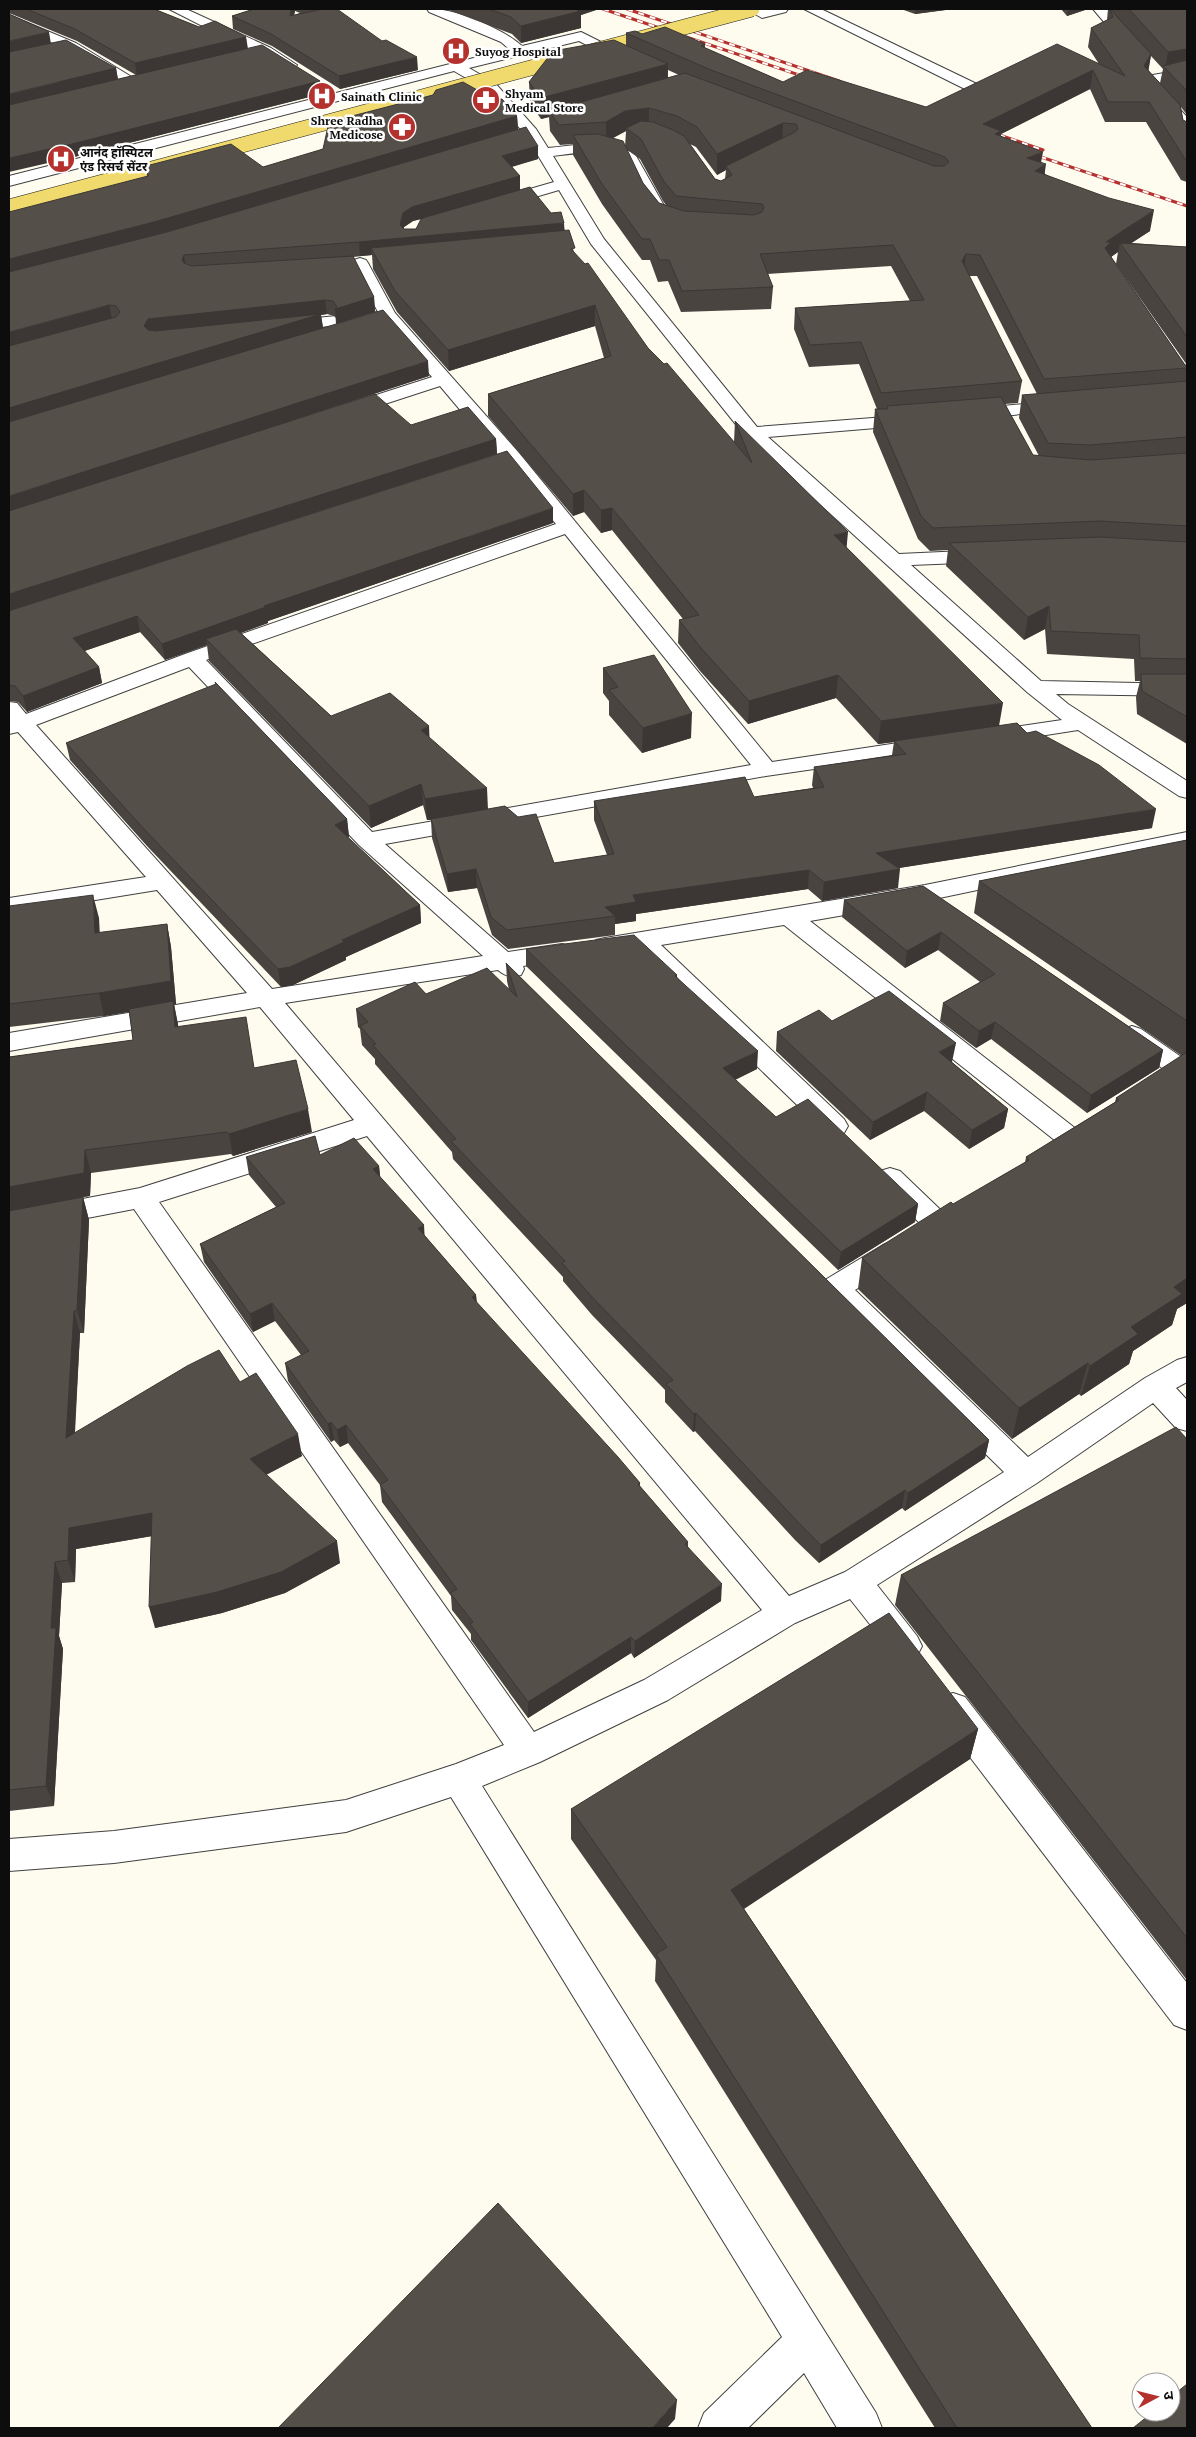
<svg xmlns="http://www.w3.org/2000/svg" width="1196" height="2437" viewBox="0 0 1196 2437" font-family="'PT Serif','Noto Sans Devanagari',serif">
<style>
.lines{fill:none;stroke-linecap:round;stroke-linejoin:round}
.minor-casing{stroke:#404040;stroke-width:2}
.minor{fill:#fff;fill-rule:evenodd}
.rail-casing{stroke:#b4312e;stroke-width:3}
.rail{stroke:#fff;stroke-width:2;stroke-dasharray:6;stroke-linecap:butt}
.major-bridge-casing{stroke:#1e1e1e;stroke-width:16;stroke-linecap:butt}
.major-bridge{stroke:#f0d96d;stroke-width:15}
.wall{fill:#494440;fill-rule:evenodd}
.shaded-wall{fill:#3c3734}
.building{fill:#554f4a;stroke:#3c3734}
.labels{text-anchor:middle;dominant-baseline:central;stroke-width:5;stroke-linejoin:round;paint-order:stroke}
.far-poi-label{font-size:12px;font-weight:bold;fill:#0d0d0d;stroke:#fff;text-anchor:start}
</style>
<rect width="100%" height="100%" fill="#fefcef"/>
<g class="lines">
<defs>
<g id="minor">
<path d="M169,9H186L271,48L297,65L295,68H285Z"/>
<path d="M427,9C453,7 503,29 522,46L581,32L621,52L623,55L621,58H611L579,41L469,68L495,83L536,129L548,148C579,145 607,139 635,154L671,218L669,221H657L624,160C602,148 577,153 553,156L604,239L757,427L912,415L918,416L921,420L918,424L912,425L768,437L899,554L985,550L992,552L995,556L992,560L985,562L911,565L1041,681L1187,684V696L1056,694L1068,704L1187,781V798L1179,796L1078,730L988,744L980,742L977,737L980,732L1062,720L1027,692L746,437L591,244L559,190L498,208L492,206L490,203L492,200L554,182L525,134L485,89L454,71L9,186V176L509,49L501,42L429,12Z"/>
<path d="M746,9H788L786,12L762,18Z"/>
<path d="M804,9H821L981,86L983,89L976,93L971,92Z"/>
<path d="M1093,9H1107L1137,43L1139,46L1137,49H1127Z"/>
<path d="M9,15L76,43L140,82L138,85H128L66,49L9,24Z"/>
<path d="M1187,69V77L1156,84L1187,117V142L1180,138L1178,124L1142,84L1147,76Z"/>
<path d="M360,258L366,260L368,263L395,313L519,453L772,762L931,738L939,740L942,745L939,750L931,752L766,776L385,844L508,952L562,944L571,946L574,952L571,958L523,966L524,969L521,975C511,977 506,977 498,970L285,1003L789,1596L845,1572L1004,1472L826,1297L821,1288L825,1280L883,1245L893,1241L903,1245L907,1252L903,1259L855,1290L1028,1457L1145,1378L1177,1360L1187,1357V1382L1176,1388L1187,1400V1431L1176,1428L1153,1403L1037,1483L877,1585L917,1636L922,1646L917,1656L906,1660L895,1656L850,1599L795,1623L668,1700L540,1762L482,1786L876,2413L882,2428H837L804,2373L748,2428H698L704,2413L782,2337L451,1797L346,1832L114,1863L9,1871V1839L114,1831L346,1800L456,1764L504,1745L134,1209L9,1233V1213L140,1188L354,1120L260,1007L9,1051V1033L247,993L157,890L9,914V898L146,877L18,732L9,734V702L17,703L26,714L185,654L556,524L440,386L351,415H339L336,411L339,407L432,377L381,318L374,321L285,331L279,330L276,326L279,322L285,321L378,312L352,263L354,260ZM565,534L751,765L372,832L206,660ZM189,667L359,845L483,956L272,989L36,725ZM367,1136L762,1610L644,1680L534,1732L159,1202Z"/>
<path d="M1056,401L1062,402L1065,406L1062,410L972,419L966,418L963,414L966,410L972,409Z"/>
<path d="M1187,832V846L925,901L810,921L1080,1132L1084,1139L1080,1146L1071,1149L1062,1146L784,925L661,945L844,1119L848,1126L844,1133L835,1135L826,1133L637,950L605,954L596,952L593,946L596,940L605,938L925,885Z"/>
<path d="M1132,1026L1141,1029L1187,1061V1082L1178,1079L1123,1041L1119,1035L1123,1029Z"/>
<path d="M890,1168L900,1171L948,1217L952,1224L948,1231L938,1234L928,1231L880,1185L876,1178L880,1171Z"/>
<path d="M953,1693L965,1697L1187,1983V2030L1174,2025L941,1719L936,1708L941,1697Z"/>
</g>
</defs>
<use href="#minor" class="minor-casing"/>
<use href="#minor" class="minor"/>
<defs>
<g id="rail">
<path d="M603,9L811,79"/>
<path d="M627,9L839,81"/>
<path d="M988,131L1043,150"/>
<path d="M1029,153L1187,206"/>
</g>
</defs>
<use href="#rail" class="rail-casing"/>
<use href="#rail" class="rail"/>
<defs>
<path id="major-bridge" d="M9,207L752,9"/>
</defs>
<use href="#major-bridge" class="major-bridge-casing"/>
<use href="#major-bridge" class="major-bridge"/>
</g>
<g class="wall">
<path d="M9,9H154L199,27L246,37L247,49L320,81L321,94L74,157L51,43L116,68L118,79L136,75L77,41L9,13Z"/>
<path d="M254,9H321H320L418,70L340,89L272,46L233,29L232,16ZM295,11L300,13L294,15Z"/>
<path d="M446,9H599L581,15V28L521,43L512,34Z"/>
<path d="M901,9H953L915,14Z"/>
<path d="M1061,9H1088L1067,16Z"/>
<path d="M1108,9H1187V115L1181,107L1183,120L1187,122V182L1181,180L1146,122H1105L1090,89L1001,134V136L1041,163L1045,174L1150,231L1131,243L1187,247V744L1137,714L1136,697L1140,681H1135L1134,659L1047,654L1045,629L1024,640L946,566L948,550L930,551L918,539L873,432L875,409H877L859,364L809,367L794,329L795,308L910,301L891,266L767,274L773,287L771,309L681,312L668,281L658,282L650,260H642L602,204L573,155V144L560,145L550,131L549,117L541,119L530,103L529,82L626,46V33L642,34L705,44V48L783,82L926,107L1099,64L1088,47L1091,28L1107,20ZM1151,56L1163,69L1160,83L1148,70ZM668,70L679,75L668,78ZM626,131L625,147L612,138ZM690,144L696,147L717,175L726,170L725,179L721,181L715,179ZM626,149L640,159L663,201L666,205L659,203L643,183ZM1118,252L1116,264L1187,365H1185L1111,257ZM969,276H977L1037,394L1022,395L1019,418L1039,456L1033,455L1005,404L1018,403L1022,381Z"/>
<path d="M517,116L518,129L538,146V159L512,167L520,176V190L565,230L575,254L648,348L734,442L735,421L846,547L999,725L1027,733L1152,828L898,868V888L822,901L808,889L636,914V921L615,924V935L508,949L492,935L477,888L448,892L432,838L431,820H427L423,805L371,828L209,661L207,645L165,660L140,632L84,651L99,667L102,683L27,712L18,702L9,701V611L553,523L268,621V623L241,633L331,716L429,737L488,809L554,863L607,855L594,820V801L754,797L813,788L812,785L814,767L892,755L894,742L878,744L836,698L748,724L700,671L678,643L679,620L683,619L612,530L601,533L584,512L573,516L488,416V394L604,358L595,326L449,371L397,312L373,269L372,255L353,257L374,297L375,312L336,324V318L334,316L327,314L321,315L323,328L429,376L291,421L411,425L496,439L497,454L9,611L147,176L146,166L263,167ZM422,219L416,229H404V227L413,221Z"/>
<path d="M603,668L691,738L642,753L609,715V701L603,693Z"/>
<path d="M215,682L347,819L349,837L348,838L420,905L421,923L346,957V960L293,985L281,987L147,846L70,760L66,743L216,685Z"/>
<path d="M1187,840V1303L1177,1309L1172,1325L1133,1351L1129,1364L1081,1396L1079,1394L1012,1439L858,1289L862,1258L1025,1163L1026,1157L1115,1102L1116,1098L1182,1056L974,913L979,881Z"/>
<path d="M923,886L1163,1050L1159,1068L1087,1113L991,1039L976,1048L940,1021L943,1003L980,982L938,950L905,968L842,917L844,900Z"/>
<path d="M9,906L99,918V933L167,924L171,947L176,1004H174L178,1026L254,1068L312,1132L233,1156L231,1154L91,1173L90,1196L83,1197L89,1220L84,1333H80L75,1433L240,1382L302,1456L266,1475L340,1563L285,1593L222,1613L155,1628L152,1536L76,1549L75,1582L62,1583L59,1636L63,1649L54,1806L9,1811V1057L133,1040L129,1012L104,1016L9,1027Z"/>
<path d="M526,949L677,975V977L757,1069L735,1080L776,1117L918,1204L915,1222L838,1270L526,966Z"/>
<path d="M506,963L989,1440L985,1458L905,1511L902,1508L819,1563L795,1540L695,1431L693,1432L665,1402V1390L592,1315L563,1281V1277L453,1159L452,1152L388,1079L375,1064V1059L362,1045L360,1029L358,1027L356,1009L426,994L509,990L507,981Z"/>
<path d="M832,1021L952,1062L1008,1109L1004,1128L969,1149L924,1111L870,1140L776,1051L777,1032Z"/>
<path d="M320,1155L379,1166L380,1177L424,1235L476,1295L477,1303L640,1483V1487L688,1542V1547L721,1601L634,1658L631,1653L528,1718L471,1640V1634L452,1610L451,1596L382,1502L380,1485L348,1443L340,1447L334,1440L331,1442L288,1381L285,1363L301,1355L275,1321L253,1332L204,1262L200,1244L276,1207L249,1175L246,1157Z"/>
<path d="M1187,1439V1980L895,1605L901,1575Z"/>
<path d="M978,1729L970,1759L744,1909L1092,2428H935L655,1981L656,1960L571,1839V1809Z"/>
</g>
<g class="shaded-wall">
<path d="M291,9H294L295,11L291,28L290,16Z"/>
<path d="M565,9H599L581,15V28L521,43V26Z"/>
<path d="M915,9H953L915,14Z"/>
<path d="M1068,9H1088L1067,16Z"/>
<path d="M49,32L51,44L9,54V41Z"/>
<path d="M246,37L248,49L137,76L135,63Z"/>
<path d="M1187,49V68H1165L1168,52Z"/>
<path d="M1151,54L1148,74L1144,66Z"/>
<path d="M417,57L418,70L340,89L339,76Z"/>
<path d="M668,64L667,85L549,111V117L541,119V98Z"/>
<path d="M116,68L118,81L9,108V94Z"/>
<path d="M1093,70L1090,89L1001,134L999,151L983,124Z"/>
<path d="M320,81L321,94L74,157L9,172V158Z"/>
<path d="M649,108V128H626V131L606,142V122L625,111Z"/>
<path d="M517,116L518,129L156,236L9,274V259Z"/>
<path d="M783,123L782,143L726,166V170L717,175V154Z"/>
<path d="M538,146V159L503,169L502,156Z"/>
<path d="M1043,152L1040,168L1046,164L1043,185L1027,158Z"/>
<path d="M520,176V190L413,221L404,227L402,238L564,223L565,237L371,248L372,255L360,256L359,242L400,225L403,213L412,207Z"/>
<path d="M1154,210L1150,231L1124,248L1120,243L1118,252L1108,259L1101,269L1106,242Z"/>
<path d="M966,254L963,275L962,261Z"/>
<path d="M184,255L186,269L182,260Z"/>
<path d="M374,297L375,312L336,324L335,309Z"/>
<path d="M325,300L327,314L321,315L323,328L9,424V408L151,333L144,326L148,319Z"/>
<path d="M109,305L112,319L9,348V332Z"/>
<path d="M595,305V326L449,371L448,350Z"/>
<path d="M428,361L429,376L9,512V496Z"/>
<path d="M496,439L497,454L9,611V594Z"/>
<path d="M584,490V512L573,516V494Z"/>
<path d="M553,508V523L268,621V623L210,644L206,639L207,645L165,660L162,644L264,606Z"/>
<path d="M612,508V530L601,533V510Z"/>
<path d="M848,532L846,554L834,535Z"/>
<path d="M1049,606L1045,629L1024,640L1028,617Z"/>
<path d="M137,616L140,632L76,654L73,638Z"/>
<path d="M99,667L102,683L27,712L23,696Z"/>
<path d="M838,675L836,698L748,724L749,701Z"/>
<path d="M1003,703L999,726L894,741V742L878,744L881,721Z"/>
<path d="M692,713L691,738L642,753L643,728Z"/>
<path d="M429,726L430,748L421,730Z"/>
<path d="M421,784L423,805L371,828L369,806Z"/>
<path d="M487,788L488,810L427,820L425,799Z"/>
<path d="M1156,809L1152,828L874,872L876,853Z"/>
<path d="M347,819L349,837L337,843L335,825Z"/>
<path d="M476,869L477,888L448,892L447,874Z"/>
<path d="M900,869L898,888L822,901L824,882Z"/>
<path d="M809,870L808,889L636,914V921L615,924V916L605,907L633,895Z"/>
<path d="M93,895L99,918L101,956L95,933Z"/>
<path d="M420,905L421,923L346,957V960L293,985L281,987L278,969Z"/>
<path d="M167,924L171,947L176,1004H174L178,1024L180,1050L175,1027L173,1004L104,1016L99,993Z"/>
<path d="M941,932L938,950L905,968L907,951Z"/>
<path d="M995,1022L991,1039L976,1048L979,1031Z"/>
<path d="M956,1043L952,1062L936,1071L939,1052Z"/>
<path d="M1163,1050L1159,1068L1087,1113L1091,1095Z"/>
<path d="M758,1051L757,1069L722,1086L723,1068Z"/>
<path d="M927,1092L924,1111L870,1140L873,1122Z"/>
<path d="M308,1109L312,1132L233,1156L229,1134Z"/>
<path d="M1008,1109L1004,1128L969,1149L972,1130Z"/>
<path d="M85,1150L91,1173L90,1196L83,1197L89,1220L84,1333L77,1310L9,1211V1187Z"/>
<path d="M379,1166L381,1184L373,1169Z"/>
<path d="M918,1204L915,1222L838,1270L841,1252Z"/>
<path d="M424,1225L425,1243L418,1228Z"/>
<path d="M1187,1278V1303L1177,1309L1172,1325L1133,1351L1129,1364L1081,1396L1090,1366L1174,1287Z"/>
<path d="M476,1295L477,1313L472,1297Z"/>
<path d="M272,1303L275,1321L253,1332L250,1314Z"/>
<path d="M74,1311L80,1333L73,1460L66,1438Z"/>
<path d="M1088,1363L1079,1394L1012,1439L1019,1408Z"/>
<path d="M696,1413L695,1431L693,1432L694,1414Z"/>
<path d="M331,1422L334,1440L331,1442L328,1424Z"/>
<path d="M346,1425L348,1443L340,1447L337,1430Z"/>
<path d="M298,1434L302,1456L254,1481L250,1459Z"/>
<path d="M989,1440L985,1458L905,1511L908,1493Z"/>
<path d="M905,1490L902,1508L819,1563L821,1545Z"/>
<path d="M152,1513L158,1535L76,1549L75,1582L68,1560L69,1528Z"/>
<path d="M337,1541L340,1563L285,1593L222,1613L155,1628L149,1607Z"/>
<path d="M55,1562L62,1583L59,1636L63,1649L54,1806L46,1786L51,1628Z"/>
<path d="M722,1584L721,1601L634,1658L635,1641Z"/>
<path d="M631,1637V1653L528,1718V1702Z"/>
<path d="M978,1729L970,1759L728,1919L731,1890Z"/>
<path d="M677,2400L675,2419L667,2428H652Z"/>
</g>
<g class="building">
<path d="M26,9H154L199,27L215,21L246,37L135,63L75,29Z"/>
<path d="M254,9H291L290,16L323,9H337L382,41L386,40L417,57L339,76L271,34L232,16Z"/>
<path d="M489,9H574L581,11L521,26L511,17Z"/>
<path d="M1110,9L1151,54L1144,66L1180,105L1183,120L1187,122V160L1185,159L1149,102H1108L1093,70L983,124L1001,131L995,134L1043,152L1027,158L1046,164L1035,171L1109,198L1154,210L1106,242H1111L1105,248L1185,365H1187V368L1044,379L980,255L966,254L962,261L1022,381L881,393L861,342L810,345L795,308L924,300L893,245L760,254L773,287L682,291L669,260H659L650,239H642L602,184L573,135L598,134L623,141L643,183L659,203L684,211L754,215L762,212L764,207L762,204L676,196L663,180L641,139L626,128L641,121L653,122L673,130L684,136L715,179L721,181L732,175L726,166L795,132L798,129L796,124L783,123L717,154L697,127L677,116L649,108L625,111L606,122L559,125L549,111L685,73L934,166H944L949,162L945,157L711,70L626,33L635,31L642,34L665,27L705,44L701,46L783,82L807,70L926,107L1057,44L1125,76L1091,28L1113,17Z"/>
<path d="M1129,9H1187V49L1168,52Z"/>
<path d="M9,14L49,32L9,41Z"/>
<path d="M66,40L116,68L9,94V52Z"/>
<path d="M614,40L668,64L541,98L529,82L553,51Z"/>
<path d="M262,45L320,81L72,144L9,158V105Z"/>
<path d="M1187,60V91L1163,66Z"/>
<path d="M463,82L495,100L502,99L517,116L154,222L9,259V212L148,176L146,166L231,144L263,167L323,149L329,122L433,95L436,90Z"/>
<path d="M526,127L538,146L502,156L520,176L412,207L403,213L400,225L404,229H416L421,219L426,217L530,187L551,213L561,212L564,223L359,242L184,255L182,260L184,263L192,266L353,256L374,297L335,309L337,307L333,301L325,300L148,319L144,326L148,330L155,331L321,314L9,408V346L116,317L120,312L116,306L109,305L9,332V272L167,232Z"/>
<path d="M569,230L575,248L571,249L585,264L588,263L648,348L664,364L667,363L752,463L735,421L848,532L834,535L1003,703L881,721L838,675L749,701L701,648L679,620L699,615L612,508L601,510L584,490L573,494L488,394L611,356L595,305L448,350L395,291L371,248Z"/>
<path d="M1120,243L1187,247V337Z"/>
<path d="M383,310L428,361L9,496V422Z"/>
<path d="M1187,381V437L1090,445L1048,443L1022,395Z"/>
<path d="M375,394L411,425L468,407L496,439L9,594V511Z"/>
<path d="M1001,397L1033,455L1090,460L1187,453V526L1100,521L933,528L921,516L875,409H888L887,406Z"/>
<path d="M507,451L553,508L264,606L266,607L162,644L137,616L73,638L99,667L23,696L15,686L9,685V611Z"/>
<path d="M1100,537L1187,542V659L1140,658L1139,635L1051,631L1049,606L1028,617L949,543Z"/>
<path d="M236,629L331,716L390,693L429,726L421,730L487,788L425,799L421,784L369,806L206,639Z"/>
<path d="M654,655L692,713L643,728L609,690L618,687L603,668Z"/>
<path d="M1141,674H1187V717L1142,691Z"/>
<path d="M215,682L347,819L335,825L420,905L342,940L344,942L290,967L278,969L144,829L66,743L216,684Z"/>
<path d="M1017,723L1027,733L1036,731L1099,765L1156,809L876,853L900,869L824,882L809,870L633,895L636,902L605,907L615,916L507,930L491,917L476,869L447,874L431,819L505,806L518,817L536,814L554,863L614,854L594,801L745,777L754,797L824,787L814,767L906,754L894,741Z"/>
<path d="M1187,840V1021L979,881Z"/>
<path d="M923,886L1163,1050L1091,1095L995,1022L979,1031L943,1003L995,974L941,932L907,951L844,900Z"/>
<path d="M93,895L95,933L167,924L171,981L99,993L9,1004V906Z"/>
<path d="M634,935L677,975L675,976L758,1051L723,1068L776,1117L808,1099L918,1204L841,1252L526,949Z"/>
<path d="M506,963L989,1440L908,1493L905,1490L821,1545L798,1522L696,1413L694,1414L666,1384L673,1380L592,1297L562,1263L565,1261L451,1141L456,1139L386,1060L373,1045L376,1044L360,1026L368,1022L356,1009L415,982L426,994L487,968L517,997Z"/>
<path d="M889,991L956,1043L939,1052L1008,1109L972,1130L927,1092L873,1122L777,1032L819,1010L832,1021Z"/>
<path d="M173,1001L175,1027L246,1017L254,1068L296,1060L308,1109L229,1134L227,1132L85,1150L84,1173L9,1187V1057L133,1040L129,1009Z"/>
<path d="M1187,1052V1278L1174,1287L1182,1294L1131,1327L1138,1334L1090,1366L1088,1363L1019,1408L862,1258L951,1202L953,1204L1029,1160L1026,1157L1119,1100L1116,1098Z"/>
<path d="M315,1136L320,1155L354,1138L379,1166L373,1169L424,1225L418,1228L476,1295L472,1297L618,1457L640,1483L638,1484L688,1542L685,1544L722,1584L635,1641L631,1637L528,1702L470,1624L473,1622L450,1593L457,1589L380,1485L388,1480L346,1425L337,1430L331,1422L328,1424L285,1363L309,1351L272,1303L250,1314L200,1244L285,1203L246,1157Z"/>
<path d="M83,1197L77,1310L74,1311L66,1438L187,1366L219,1350L240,1382L256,1373L298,1434L250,1459L337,1541L281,1572L217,1592L149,1607L152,1513L69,1528L68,1560L55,1562L51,1628H56L46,1786L9,1790V1211Z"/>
<path d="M1176,1427L1187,1439V1938L901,1575Z"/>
<path d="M889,1613L978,1729L731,1890L1092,2428H957L656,1954L667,1947L571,1809Z"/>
<path d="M498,2203L677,2400L652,2428H278Z"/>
<path d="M1187,2384V2428H1133L1153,2412H1171V2397Z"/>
</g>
<defs>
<symbol id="hospital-disc" viewBox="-11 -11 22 22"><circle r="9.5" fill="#b4312e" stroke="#fff"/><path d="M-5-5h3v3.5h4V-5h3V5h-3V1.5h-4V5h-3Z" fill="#fff"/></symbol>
<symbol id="pharmacy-disc" viewBox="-11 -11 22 22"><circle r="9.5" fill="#b4312e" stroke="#fff"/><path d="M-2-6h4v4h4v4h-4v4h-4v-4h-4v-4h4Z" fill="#fff"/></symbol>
</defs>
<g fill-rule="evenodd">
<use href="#hospital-disc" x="440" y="35" width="32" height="32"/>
<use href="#hospital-disc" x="306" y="80" width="32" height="32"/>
<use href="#pharmacy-disc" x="470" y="84" width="32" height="32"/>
<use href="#pharmacy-disc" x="386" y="111" width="32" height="32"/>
<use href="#hospital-disc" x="45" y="143" width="32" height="32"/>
</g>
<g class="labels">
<g class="far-poi-label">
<text x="475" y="51">Suyog Hospital</text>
<text x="505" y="93">Shyam<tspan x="505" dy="14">Medical Store</tspan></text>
<text x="341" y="96">Sainath Clinic</text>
<text x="383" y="120" text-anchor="end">Shree Radha<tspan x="383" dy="14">Medicose</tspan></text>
<text x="80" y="152">आनंद हॉस्पिटल<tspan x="80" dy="14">एंड रिसर्च सेंटर</tspan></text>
</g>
</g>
<rect width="1196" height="2437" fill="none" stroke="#0d0d0d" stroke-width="20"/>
<g transform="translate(1156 2397) rotate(83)"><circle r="24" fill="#ffffff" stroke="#9e9e9e"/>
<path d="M0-4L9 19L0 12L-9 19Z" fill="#b4312e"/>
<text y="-8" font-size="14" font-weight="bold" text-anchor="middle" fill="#0d0d0d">उ</text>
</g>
</svg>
